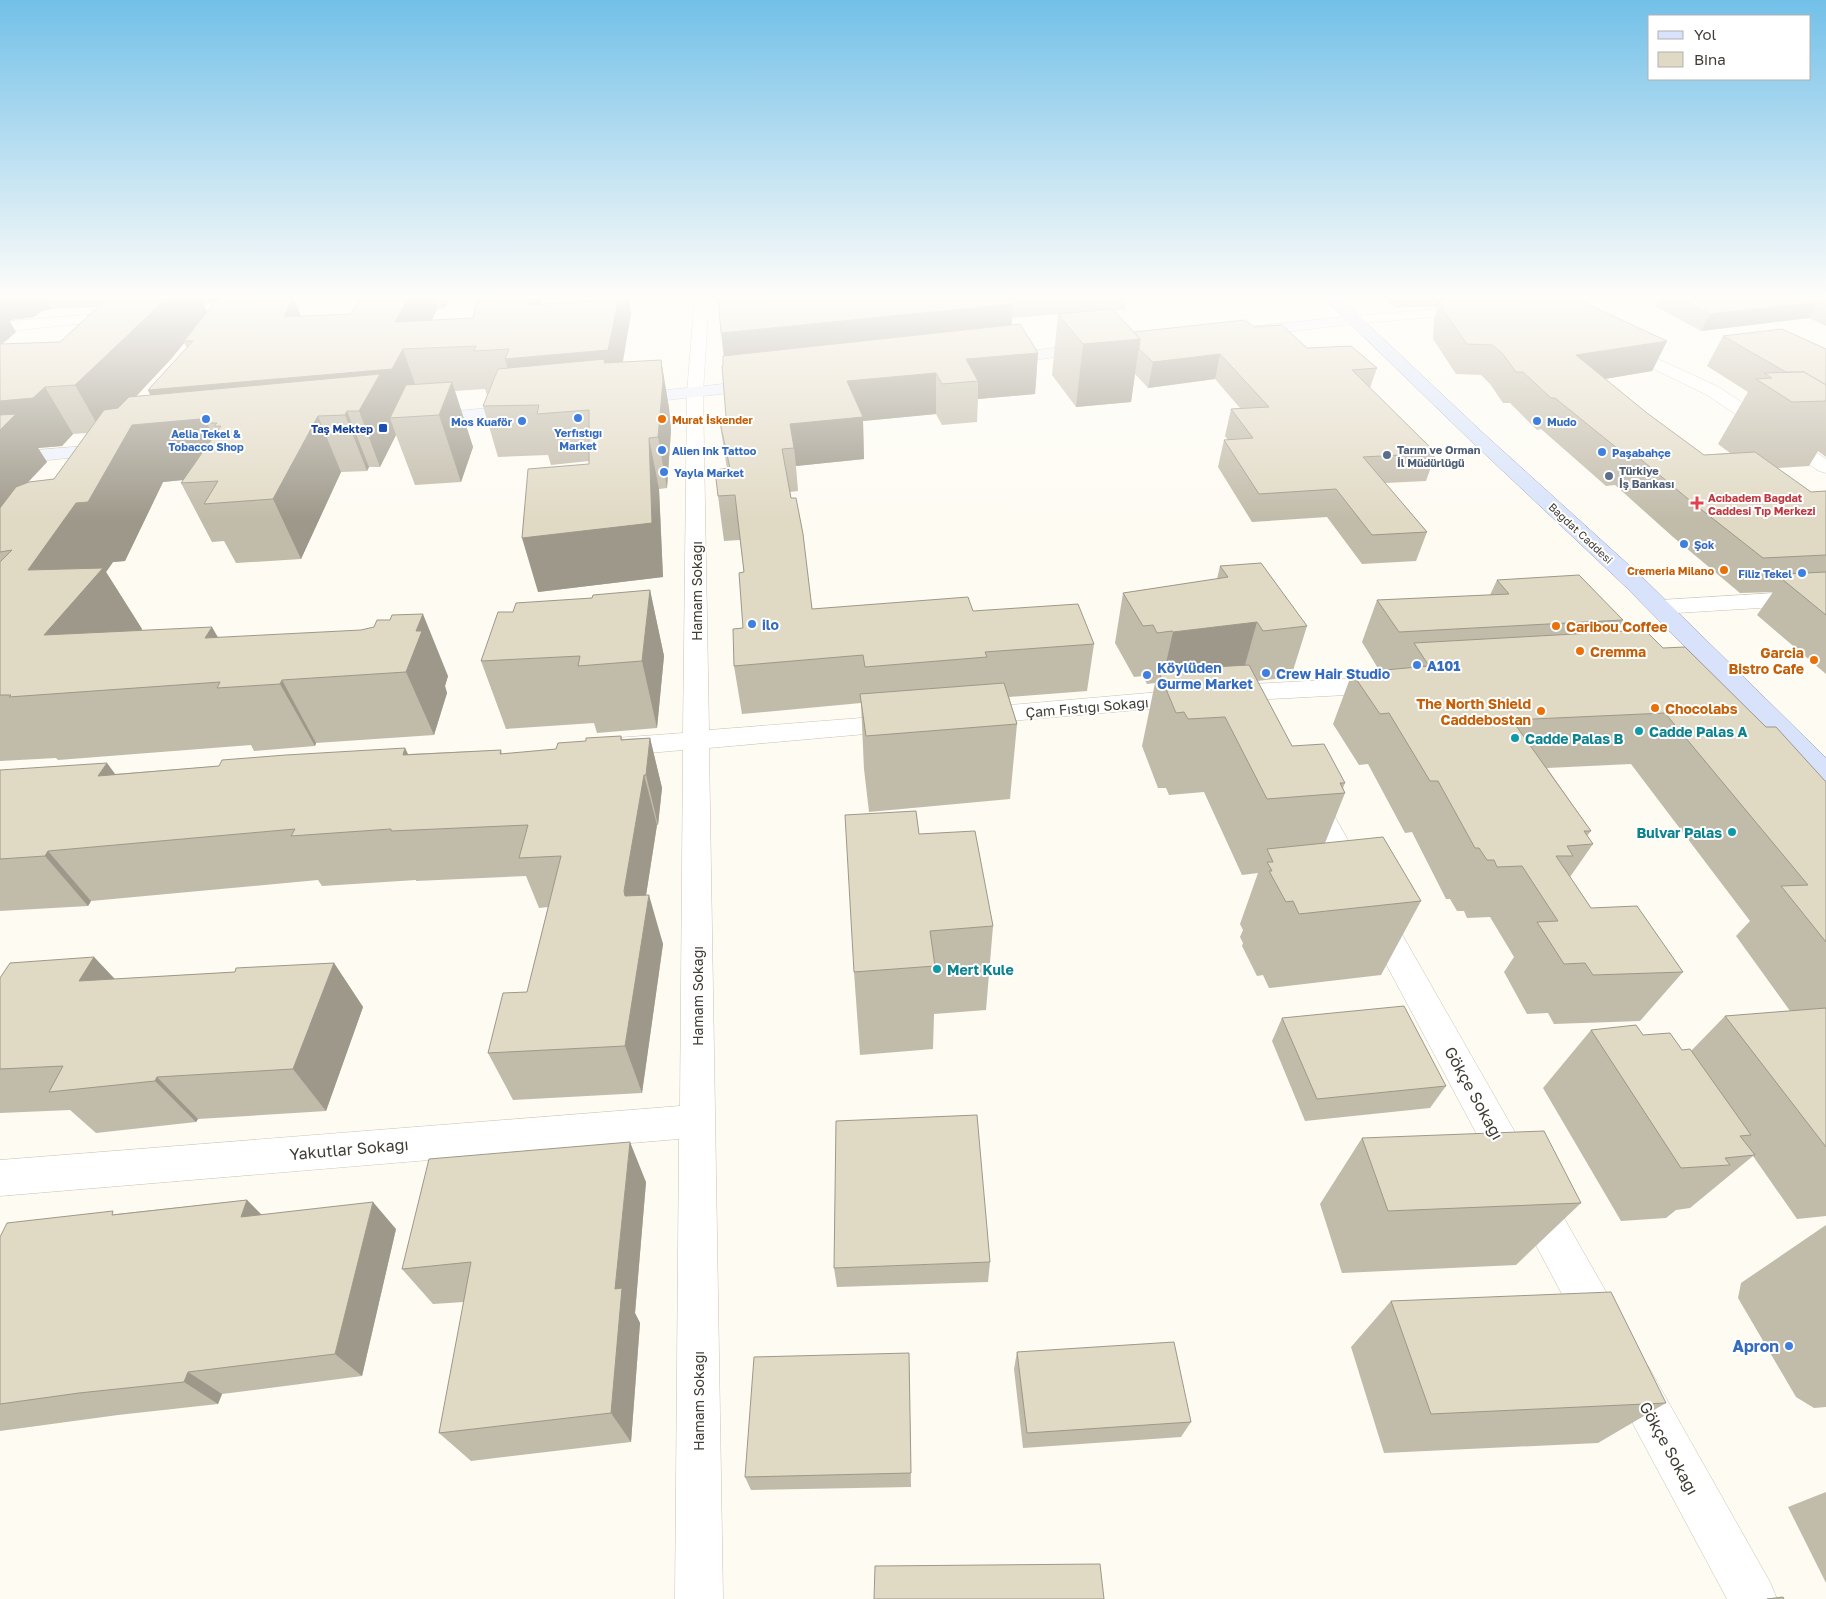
<svg xmlns="http://www.w3.org/2000/svg" width="1826" height="1599" viewBox="0 0 1826 1599" font-family="'Golos Text',sans-serif">
<style>
.lines{fill:none;stroke-linecap:round;stroke-linejoin:round}
.street-casing{stroke:#c9c2ad;stroke-width:1}
.secondary-casing{stroke:#c9c2ad;stroke-width:1}
.primary-casing{stroke:#929db3;stroke-width:1}
.street{fill:#fff;fill-rule:evenodd}
.secondary{fill:#ecf1fd;fill-rule:evenodd}
.primary{fill:#d8e3fb;fill-rule:evenodd}
.wall{fill:#c1bba9;fill-rule:evenodd}
.shaded-wall{fill:#9d9889}
.building{fill:#e0d9c4;stroke:#9d9889}
.shop-dot{fill:#3f7fe0;stroke:#fff;stroke-width:2}
.food-dot{fill:#e8710a;stroke:#fff;stroke-width:2}
.transit-dot{fill:#1a4fb4;stroke:#fff;stroke-width:2}
.service-dot{fill:#5c6f8a;stroke:#fff;stroke-width:2}
.health-dot{fill:#e0444e;stroke:#fff;stroke-width:2}
.culture-dot{fill:#0f9aa8;stroke:#fff;stroke-width:2}
.labels{text-anchor:middle;dominant-baseline:central;stroke-width:4;stroke-linejoin:round;paint-order:stroke}
.far-food-label{font-size:11px;font-weight:bold;fill:#c56008;stroke:#fff;text-anchor:start}
.far-shop-label{font-size:11px;font-weight:bold;fill:#366cbe;stroke:#fff;text-anchor:start}
.far-transit-label{font-size:11px;font-weight:bold;fill:#164399;stroke:#fff;text-anchor:end}
.far-service-label{font-size:11px;font-weight:bold;fill:#4e5e75;stroke:#fff;text-anchor:start}
.far-health-label{font-size:11px;font-weight:bold;fill:#be3a42;stroke:#fff;text-anchor:start}
.far-street-label{font-size:11px;fill:#403d34;stroke:#fff}
.street-label{font-size:14px;fill:#403d34;stroke:#fff}
.shop-label{font-size:14px;font-weight:bold;fill:#366cbe;stroke:#fff;text-anchor:start}
.food-label{font-size:14px;font-weight:bold;fill:#c56008;stroke:#fff;text-anchor:start}
.culture-label{font-size:14px;font-weight:bold;fill:#0d838f;stroke:#fff;text-anchor:start}
.near-street-label{font-size:16px;fill:#403d34;stroke:#fff}
.near-shop-label{font-size:16px;font-weight:bold;fill:#366cbe;stroke:#fff;text-anchor:end}
</style>
<rect width="100%" height="100%" fill="#fefbf3"/>
<g class="lines">
<defs>
<g id="street">
<path d="M290,297H353L346,301L168,316L163,315L161,312L163,309L168,308Z"/>
<path d="M695,297H709L703,393L709,730L899,715L908,717L912,723L908,729L899,731L709,748L723,1599H675L679,1139L0,1196V1160L680,1106L683,750L615,756L606,753L602,747L606,741L615,738L683,733L687,393Z"/>
<path d="M1562,297H1614L1607,301L1540,308L1535,307L1533,304L1535,301Z"/>
<path d="M1472,306L1477,307L1479,310L1477,313L1354,324L1349,323L1347,320L1349,317L1354,316Z"/>
<path d="M121,312L126,313L128,316L126,319L0,332V322Z"/>
<path d="M1623,343L1719,387L1826,459V473L1819,471L1707,395L1617,351L1615,348L1617,345Z"/>
<path d="M1826,590V604L1660,614L1652,612L1649,607L1652,602L1660,600Z"/>
<path d="M1384,677L1393,680L1396,685L1393,690L1384,693L1252,700L976,724L967,722L963,716L967,710L976,708L1252,684Z"/>
<path d="M1311,789L1321,792L1363,867L1368,875L1363,883L1353,886L1343,883L1297,799L1301,792Z"/>
<path d="M1376,905L1387,908L1617,1311L1623,1326L1617,1341L1602,1347L1587,1341L1361,917L1365,908Z"/>
<path d="M1633,1360L1648,1366L1770,1582L1777,1599H1727L1618,1396L1612,1381L1618,1366Z"/>
</g>
<g id="secondary">
<path d="M1354,316L1359,317L1361,320L1359,323L1247,337L1242,335L1239,332L1242,329L1247,327Z"/>
<path d="M1090,344L1096,346L1098,349L1096,352L1001,364L995,362L993,359L995,356L1001,354Z"/>
<path d="M760,380L766,381L768,385L766,389L631,404L625,403L622,399L625,395L631,394Z"/>
<path d="M521,405L527,406L530,410L527,414L425,424L419,423L416,419L419,415L425,414Z"/>
<path d="M111,444L117,445L120,449L117,453L0,465V453Z"/>
</g>
<path id="primary" d="M1323,297H1339L1482,432L1642,577L1826,758V783L1817,781L1626,587L1470,440Z"/>
</defs>
<use href="#street" class="street-casing"/>
<use href="#secondary" class="secondary-casing"/>
<use href="#primary" class="primary-casing"/>
<use href="#street" class="street"/>
<use href="#secondary" class="secondary"/>
<use href="#primary" class="primary"/>
</g>
<g class="wall">
<path d="M0,297H224L220,301L203,303L207,312L286,297H293L301,316L351,314L362,297H451L444,309H437L432,320L473,318L543,304L593,301V297H629L631,313L623,362L661,360L669,408L671,430L667,488L659,489L663,577L538,592L589,464V461L551,465L548,455L498,457L483,406L488,395H487L485,389L455,391L473,447L461,482L415,485L396,435L380,467H369L367,471L341,472L301,559L236,563L224,541L212,542L181,483L183,480L163,482L125,561L113,562L106,572L142,629L140,630L218,637L448,676L445,686L447,693L434,735L316,743L315,746L254,751L251,745L58,760L56,758L0,761ZM98,307L60,342L2,344L16,332L9,320L34,317L42,311L51,309ZM184,343L187,348L148,390L150,395L136,396L171,359ZM87,433L54,479L28,482L47,462L38,448L62,446L73,434Z"/>
<path d="M718,297H1127L1125,310H1114L1134,332L1254,327L1307,348L1377,368L1370,388L1436,453L1426,481L1385,483L1427,532L1416,561L1362,564L1327,517L1252,522L1218,467L1224,440H1228L1225,436L1231,409L1240,408L1215,379L1148,388L1135,374L1131,402L1076,407L1052,375L1058,314L1012,318L1011,325L1038,353L1035,394L978,399L977,422L942,425L936,414L863,421L864,459L796,466L798,491L790,492L812,609L973,611L1094,644L1087,691L1009,697L1017,724L1010,799L869,812L864,769L861,703L742,714L734,666L743,628L744,572L740,540L724,541L718,496L727,469L719,418L726,417L724,356Z"/>
<path d="M1384,297H1572L1667,341L1652,371L1605,379L1647,413L1704,455L1730,453L1718,444L1748,392L1707,366L1723,336L1826,349V457L1818,451L1809,466L1777,468L1811,492L1826,491V674L1757,615L1773,592L1740,593L1673,537L1615,485L1606,486L1541,429L1537,430L1510,403H1503L1490,384L1481,375L1456,374L1433,339L1434,319L1438,306L1396,308Z"/>
<path d="M1660,297H1826V326L1809,318L1701,331L1655,306Z"/>
<path d="M1220,566L1307,626L1291,677L1257,681L1292,746L1345,783L1343,788L1345,793L1325,843L1421,901L1381,975L1269,988L1263,975L1257,976L1242,946L1243,943L1240,937L1243,930L1240,924L1258,873L1242,875L1204,792L1169,795L1166,788H1158L1142,746L1155,683L1147,684L1143,676L1134,677L1115,643L1123,593L1217,579Z"/>
<path d="M1497,580L1623,620L1617,631L1663,648L1766,727L1826,782V1216L1797,1219L1753,1156L1690,1208L1676,1210L1666,1218L1621,1221L1543,1088L1591,1030L1643,1035L1682,1050L1691,1051L1725,1016L1790,1011L1736,936L1750,921L1631,764L1547,768L1591,831L1587,836L1593,844L1570,877L1591,908L1683,972L1640,1021L1554,1024L1548,1013L1527,1014L1504,972L1514,957L1490,917L1467,918L1464,911H1457L1450,899H1446L1412,832L1405,833L1368,764L1359,765L1333,724L1352,673L1379,670L1362,642L1377,600L1490,595Z"/>
<path d="M650,590L664,656L657,728L597,733L594,723L506,729L481,661L513,612L592,598Z"/>
<path d="M621,736L622,739L650,738L662,788L658,825H657L646,895L663,944L642,1093L513,1100L488,1053L527,992L548,907L539,908L526,876L416,881V880L322,886L318,880L91,901L88,906L0,911V770L115,774L219,766L405,748L408,754L501,750L502,754L556,749L586,741Z"/>
<path d="M919,834L993,926L986,1010L934,1014L933,1049L860,1055L854,972Z"/>
<path d="M94,957L115,979L235,972L334,963L363,1007L326,1111L198,1119L196,1122L96,1133L70,1110L0,1113V978Z"/>
<path d="M1282,1018L1446,1086L1430,1108L1305,1121L1272,1041Z"/>
<path d="M1362,1138L1581,1203L1516,1265L1342,1273L1320,1204Z"/>
<path d="M646,1182L635,1313L640,1323L631,1442L471,1461L439,1433L464,1302L433,1304L402,1269Z"/>
<path d="M247,1200L261,1215L396,1229L362,1376L222,1394L218,1404L118,1415L0,1431V1237L117,1214Z"/>
<path d="M1826,1225V1407L1814,1408L1796,1397L1738,1298L1741,1283Z"/>
<path d="M990,1262L988,1282L837,1287L834,1268Z"/>
<path d="M1391,1301L1666,1403L1598,1443L1384,1453L1351,1347Z"/>
<path d="M1017,1352L1191,1422L1181,1437L1023,1448L1014,1369Z"/>
<path d="M909,1353L911,1487L751,1490L745,1477Z"/>
<path d="M1826,1492V1583L1788,1507Z"/>
</g>
<g class="shaded-wall">
<path d="M0,297H45L51,309L42,311L34,317L9,320L16,332L0,346Z"/>
<path d="M161,297H224L220,301L203,303L208,315L184,341V343L171,359L102,433L75,385Z"/>
<path d="M293,297L310,338L284,317Z"/>
<path d="M409,297H433L437,309L418,348L395,322Z"/>
<path d="M441,297H451L444,309Z"/>
<path d="M530,297H543L539,347L529,305Z"/>
<path d="M619,297H629L631,313L617,394L518,403L505,359Z"/>
<path d="M1438,297H1441L1438,306L1434,307Z"/>
<path d="M1818,302L1809,318L1701,331L1710,314Z"/>
<path d="M1013,304L1010,352L727,383L721,333Z"/>
<path d="M1140,339L1131,402L1076,407L1083,344Z"/>
<path d="M1667,341L1652,371L1563,386L1576,355Z"/>
<path d="M403,349L418,393L390,418L396,435L380,467L359,411H347L369,467L367,471L345,415L318,416L341,472L301,559L273,499L221,426L217,423H207L232,475L163,482L125,561L113,562L106,572L142,629L93,691L44,635L28,570L132,425L164,422L148,390Z"/>
<path d="M1038,353L1035,394L978,399V381L966,359Z"/>
<path d="M1220,354L1215,379L1148,388L1153,362Z"/>
<path d="M661,360L669,408L671,430L667,488L658,437Z"/>
<path d="M936,373V414L863,421L864,459L796,466L794,448L790,424L847,381Z"/>
<path d="M452,382L473,447L461,482L439,415Z"/>
<path d="M45,387L73,434L62,446L38,448L47,462L0,512V401Z"/>
<path d="M649,438L659,489L663,577L538,592L522,538Z"/>
<path d="M650,590L664,656L657,728L642,661Z"/>
<path d="M423,614L448,676L445,686L447,693L434,735L406,672L416,631Z"/>
<path d="M1257,622L1243,672L1162,681L1173,632Z"/>
<path d="M212,627L246,686L205,638Z"/>
<path d="M282,680L316,743L315,746L280,684Z"/>
<path d="M650,738L662,788L658,825L646,775Z"/>
<path d="M405,748L428,798L403,755Z"/>
<path d="M107,763L144,813L98,776Z"/>
<path d="M644,775L657,825L639,940L625,896L624,891Z"/>
<path d="M48,851L91,901L88,906L45,856Z"/>
<path d="M649,895L663,944L642,1093L625,1046Z"/>
<path d="M94,957L135,1001L79,981Z"/>
<path d="M334,963L363,1007L326,1111L293,1069Z"/>
<path d="M157,1077L198,1119L196,1122L155,1081Z"/>
<path d="M630,1142L646,1182L635,1313L640,1323L631,1442L611,1413L615,1289Z"/>
<path d="M247,1200L274,1227L241,1217Z"/>
<path d="M373,1202L396,1229L362,1376L335,1354Z"/>
<path d="M188,1372L222,1394L218,1404L184,1382Z"/>
</g>
<g class="building">
<path d="M109,297H166L149,315L75,385L45,387L33,398L0,401V344L60,342Z"/>
<path d="M286,297H293L284,317L351,314L362,297H409L395,322L473,318L478,297H530L529,305L593,301V297H619L608,350L505,359L509,349L474,351L476,346L403,349L392,369L148,390L193,341H184L214,303Z"/>
<path d="M718,297H1009L1013,304L721,333Z"/>
<path d="M1443,297H1572L1667,341L1576,355L1647,413L1704,455L1755,452L1811,492L1826,491V555L1763,558L1693,503L1632,452L1623,453L1555,398H1551L1523,372H1516L1502,353L1492,345L1467,344L1443,310Z"/>
<path d="M1678,297H1826V305L1818,302L1710,314Z"/>
<path d="M1113,309L1140,339L1083,344L1058,314Z"/>
<path d="M1245,320L1254,327L1282,325L1307,348L1351,346L1377,368L1352,370L1436,453L1363,457L1427,532L1372,535L1336,489L1259,494L1224,440L1253,438L1231,409L1269,407L1220,354L1153,362L1139,349L1140,339L1134,332Z"/>
<path d="M1020,324L1038,353L966,359L978,381L942,384L936,373L847,381L863,417L790,424L794,448L782,449L791,498H796L803,534L812,609L968,597L973,611L1078,604L1094,644L985,652L987,657L865,667L863,655L734,666L733,629L743,628L739,573L744,572L735,495L718,496L715,470L730,468L719,418L726,417L722,366H723V356Z"/>
<path d="M1782,329L1826,349V385L1804,372H1786L1723,336Z"/>
<path d="M605,359L604,363L661,360L663,381L658,437L649,438L652,523L522,538L528,469L589,464V410L537,414L539,405L483,406L498,369Z"/>
<path d="M1804,372L1826,385V401L1792,402L1756,379L1772,378L1764,373Z"/>
<path d="M380,374L359,411H347L345,415L318,416L273,499L204,504L218,481L181,483L221,426H214L217,423H207L211,418L132,425L88,502L76,503L28,570L103,568L44,635L212,627L205,638L361,630L374,627L377,620H390L392,615L423,614L416,631H422L406,672L282,680L280,684L217,688L220,682L9,697L11,695H0V562L12,550L0,552V508L16,487L29,482L54,479L104,410L118,408L129,397Z"/>
<path d="M452,382L439,415L390,418L406,385Z"/>
<path d="M16,414L0,430V415Z"/>
<path d="M1261,563L1307,626L1263,631L1257,622L1173,632L1172,631L1157,633L1153,625L1143,626L1123,593L1228,577L1220,566Z"/>
<path d="M1826,572V615L1782,579H1790L1784,574Z"/>
<path d="M1579,575L1623,620L1399,632L1377,600L1509,594L1497,580Z"/>
<path d="M650,590L642,661L578,666L580,656L481,661L498,612H513L516,603L592,598L593,595Z"/>
<path d="M1645,630L1663,648L1685,647L1766,727H1776L1826,782V942L1781,886L1808,885L1665,713L1512,720L1591,831H1584L1593,844L1567,846L1573,856H1556L1591,908L1637,906L1683,972L1593,975L1585,963L1564,964L1537,922L1558,921L1522,866L1497,867L1494,860H1487L1479,848H1475L1438,781H1430L1389,713L1380,714L1352,673L1429,666L1414,643Z"/>
<path d="M1249,665L1292,746L1324,744L1345,783H1340L1345,793L1267,799L1225,717L1188,719L1184,712L1176,713L1158,670Z"/>
<path d="M1004,683L1017,724L866,736L860,694Z"/>
<path d="M621,736V740L650,738L646,775H644L624,891L625,896L649,895L625,1046L488,1053L503,993L527,992L561,856L519,858L528,825L391,831V829L291,836L295,829L48,851L45,856L0,859V770L107,763L98,776L219,766L222,760L286,755L405,748L403,755L501,750L500,754L556,749L558,743L586,741V738Z"/>
<path d="M916,811L919,834L975,831L993,926L930,931L935,966L854,972L845,815Z"/>
<path d="M1383,837L1421,901L1299,914L1293,901L1286,902L1269,871H1272L1267,862H1273L1267,849Z"/>
<path d="M94,957L79,981L235,972L236,968L334,963L293,1069L157,1077L155,1081L49,1092L63,1066L0,1069V978L10,963Z"/>
<path d="M1404,1006L1446,1086L1317,1099L1282,1018Z"/>
<path d="M1826,1008V1147L1725,1016Z"/>
<path d="M1636,1025L1643,1035L1670,1033L1682,1050L1690,1049L1751,1135L1740,1136L1755,1155L1725,1158L1730,1165L1681,1168L1591,1030Z"/>
<path d="M977,1115L990,1262L834,1268L836,1121Z"/>
<path d="M1544,1131L1581,1203L1388,1211L1362,1138Z"/>
<path d="M630,1142L615,1289L622,1288L611,1413L439,1433L471,1262L402,1269L429,1159Z"/>
<path d="M247,1200L241,1217L373,1202L335,1354L188,1372L184,1382L79,1393L0,1404V1237L7,1223L113,1211L112,1215Z"/>
<path d="M1611,1292L1666,1403L1431,1414L1391,1301Z"/>
<path d="M1174,1342L1191,1422L1027,1433L1017,1352Z"/>
<path d="M909,1353L911,1473L745,1477L754,1357Z"/>
<path d="M1100,1564L1104,1599H874L875,1566Z"/>
<path d="M1783,1597L1784,1599H1767Z"/>
</g>
<linearGradient id="sky" x2="0" y2="1"><stop stop-color="#72c0e8"/><stop offset="0.57" stop-color="#fffdfa"/><stop offset="1" stop-color="#fffdfa" stop-opacity="0"/></linearGradient>
<rect width="1826" height="521" fill="url(#sky)"/>
<g class="shop-dot">
<circle cx="578" cy="418" r="5"/>
<circle cx="206" cy="419" r="5"/>
<circle cx="522" cy="421" r="5"/>
<circle cx="1537" cy="421" r="5"/>
<circle cx="662" cy="450" r="5"/>
<circle cx="1602" cy="452" r="5"/>
<circle cx="664" cy="472" r="5"/>
<circle cx="1684" cy="544" r="5"/>
<circle cx="1802" cy="573" r="5"/>
<circle cx="752" cy="624" r="5"/>
<circle cx="1417" cy="665" r="5"/>
<circle cx="1266" cy="673" r="5"/>
<circle cx="1147" cy="675" r="5"/>
<circle cx="1789" cy="1346" r="5"/>
</g>
<g class="food-dot">
<circle cx="662" cy="419" r="5"/>
<circle cx="1724" cy="570" r="5"/>
<circle cx="1556" cy="626" r="5"/>
<circle cx="1580" cy="651" r="5"/>
<circle cx="1814" cy="660" r="5"/>
<circle cx="1655" cy="708" r="5"/>
<circle cx="1541" cy="711" r="5"/>
</g>
<rect class="transit-dot" x="378" y="423" width="10" height="10" rx="2.5"/>
<g class="service-dot">
<circle cx="1387" cy="455" r="5"/>
<circle cx="1609" cy="476" r="5"/>
</g>
<path class="health-dot" d="M1694.5 495.5h5v5h5v5h-5v5h-5v-5h-5v-5h5z"/>
<g class="culture-dot">
<circle cx="1639" cy="731" r="5"/>
<circle cx="1515" cy="738" r="5"/>
<circle cx="1732" cy="832" r="5"/>
<circle cx="937" cy="969" r="5"/>
</g>
<g class="labels">
<g class="far-food-label">
<text x="672" y="419">Murat İskender</text>
<text x="1714" y="570" text-anchor="end">Cremeria Milano</text>
</g>
<g class="far-shop-label">
<text x="512" y="421" text-anchor="end">Mos Kuaför</text>
<text x="1547" y="421">Mudo</text>
<text x="578" y="432" text-anchor="middle">Yerfıstığı<tspan x="578" dy="13">Market</tspan></text>
<text x="206" y="433" text-anchor="middle">Aelia Tekel &amp;<tspan x="206" dy="13">Tobacco Shop</tspan></text>
<text x="672" y="450">Alien Ink Tattoo</text>
<text x="1612" y="452">Paşabahçe</text>
<text x="674" y="472">Yayla Market</text>
<text x="1694" y="544">Şok</text>
<text x="1792" y="573" text-anchor="end">Filiz Tekel</text>
</g>
<g class="far-transit-label">
<text x="373" y="428">Taş Mektep</text>
</g>
<g class="far-service-label">
<text x="1397" y="449">Tarım ve Orman<tspan x="1397" dy="13">İl Müdürlüğü</tspan></text>
<text x="1619" y="470">Türkiye<tspan x="1619" dy="13">İş Bankası</tspan></text>
</g>
<g class="far-health-label">
<text x="1708" y="497">Acıbadem Bağdat<tspan x="1708" dy="13">Caddesi Tıp Merkezi</tspan></text>
</g>
<g class="far-street-label">
<text transform="translate(1581 533) rotate(43)">Bağdat Caddesi</text>
</g>
<g class="street-label">
<text transform="translate(696 591) rotate(-90)">Hamam Sokağı</text>
<text transform="translate(1087 707) rotate(-5)">Çam Fıstığı Sokağı</text>
<text transform="translate(697 996) rotate(-90)">Hamam Sokağı</text>
<text transform="translate(698 1401) rotate(-90)">Hamam Sokağı</text>
</g>
<g class="shop-label">
<text x="762" y="624">ilo</text>
<text x="1427" y="665">A101</text>
<text x="1157" y="667">Köylüden<tspan x="1157" dy="16">Gurme Market</tspan></text>
<text x="1276" y="673">Crew Hair Studio</text>
</g>
<g class="food-label">
<text x="1566" y="626">Caribou Coffee</text>
<text x="1590" y="651">Cremma</text>
<text x="1804" y="652" text-anchor="end">Garcia<tspan x="1804" dy="16">Bistro Cafe</tspan></text>
<text x="1531" y="703" text-anchor="end">The North Shield<tspan x="1531" dy="16">Caddebostan</tspan></text>
<text x="1665" y="708">Chocolabs</text>
</g>
<g class="culture-label">
<text x="1649" y="731">Cadde Palas A</text>
<text x="1525" y="738">Cadde Palas B</text>
<text x="1722" y="832" text-anchor="end">Bulvar Palas</text>
<text x="947" y="969">Mert Kule</text>
</g>
<g class="near-street-label">
<text transform="translate(1474 1093) rotate(61)">Gökçe Sokağı</text>
<text transform="translate(349 1149) rotate(-5)">Yakutlar Sokağı</text>
<text transform="translate(1669 1448) rotate(61)">Gökçe Sokağı</text>
</g>
<g class="near-shop-label">
<text x="1779" y="1346">Apron</text>
</g>
</g>
<rect x="1648" y="15" width="162" height="65" fill="#ffffff" stroke="#b3b1ae"/>
<rect x="1658" y="31" width="25" height="8" fill="#d8e3fb" stroke="#b3b1ae"/>
<text x="1694" y="40" font-size="15" fill="#403d34">Yol</text>
<rect x="1658" y="52" width="25" height="15" fill="#e0d9c4" stroke="#b3b1ae"/>
<text x="1694" y="65" font-size="15" fill="#403d34">Bina</text>
</svg>
